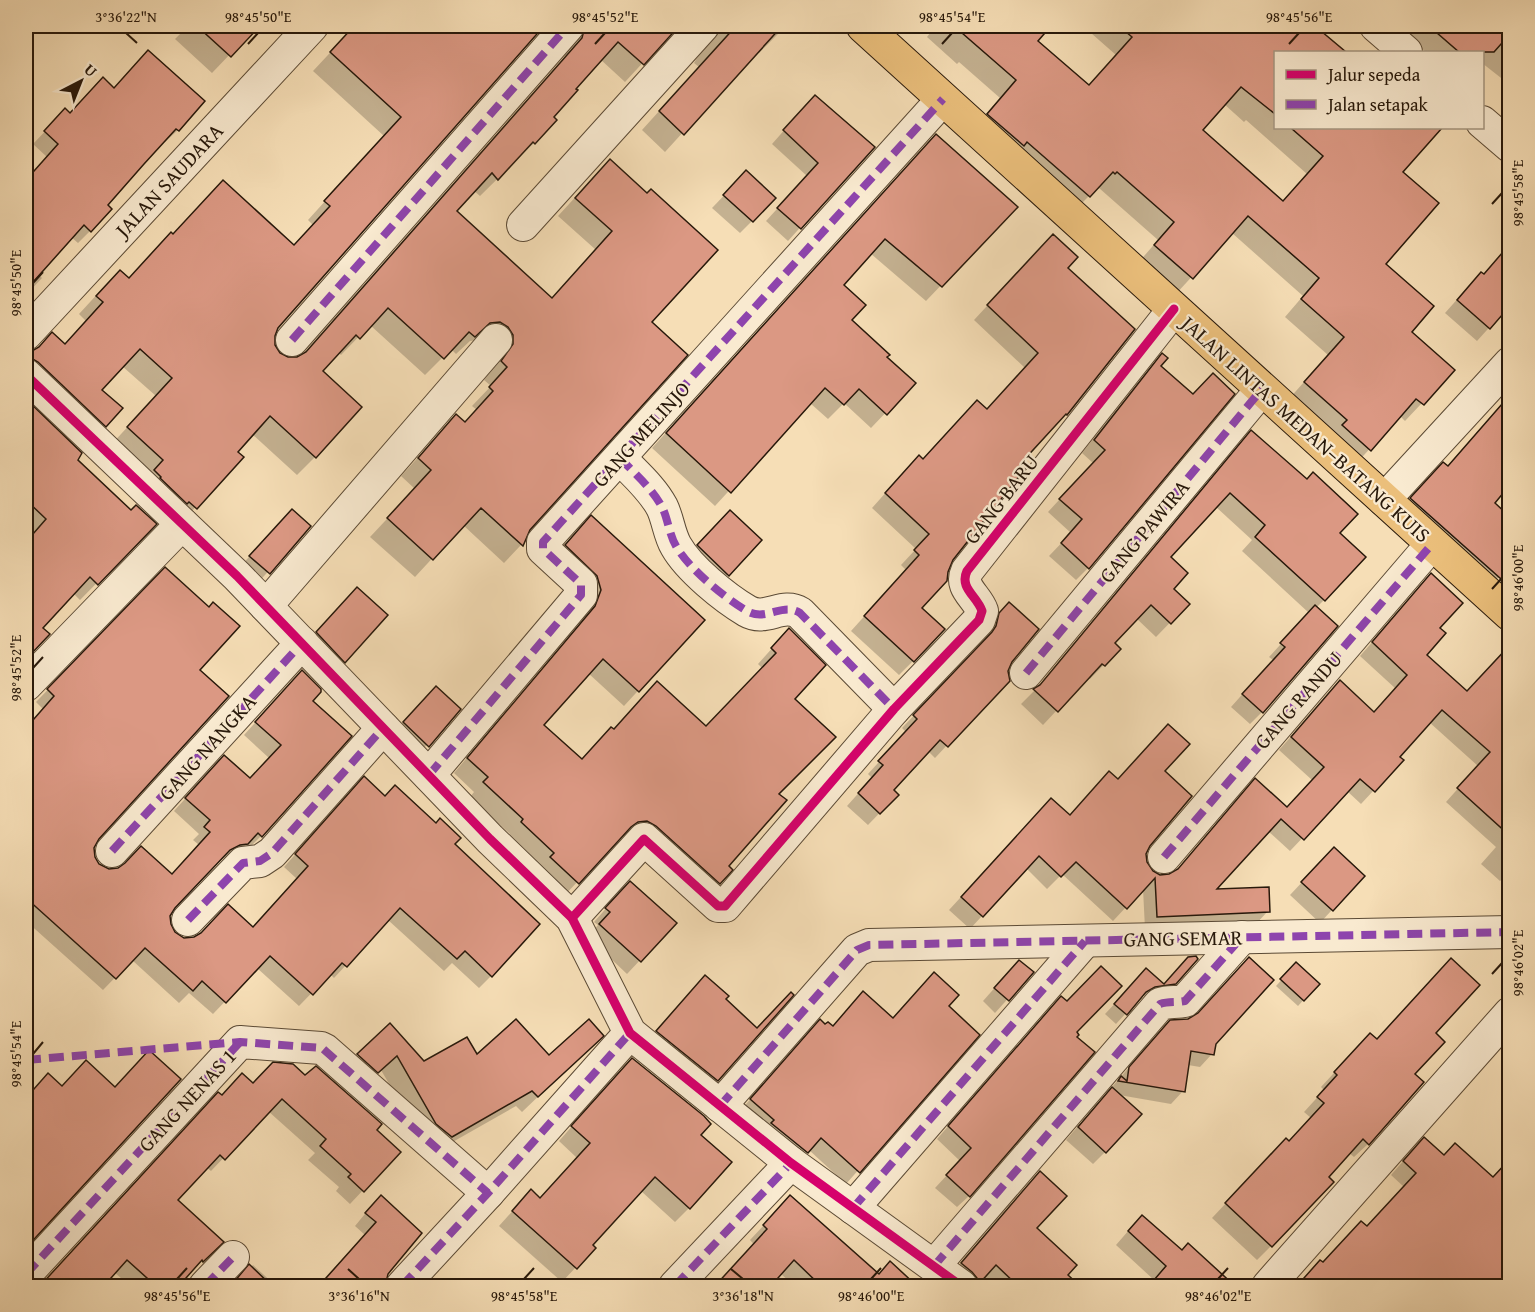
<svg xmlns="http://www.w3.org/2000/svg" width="1535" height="1312" viewBox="0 0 1535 1312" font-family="'Gentium Book Plus',serif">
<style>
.shadow{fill:#0003;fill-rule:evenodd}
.building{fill:#db9883;stroke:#27180a;stroke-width:1.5}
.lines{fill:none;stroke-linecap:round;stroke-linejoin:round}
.street-casing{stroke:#5b4a35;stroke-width:34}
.highway-casing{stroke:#27180a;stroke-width:35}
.street{stroke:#f9ead0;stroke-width:32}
.highway{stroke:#ebbf7b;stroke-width:33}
.quiet{stroke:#8e44ad;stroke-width:8;stroke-dasharray:15 8;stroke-linecap:butt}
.cycleway-casing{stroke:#f9ead0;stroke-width:13}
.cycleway{stroke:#d6006c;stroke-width:9}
.ticks{fill:none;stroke:#27180a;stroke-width:2}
.labels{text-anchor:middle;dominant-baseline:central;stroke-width:4.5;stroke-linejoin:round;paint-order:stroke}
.street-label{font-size:21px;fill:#27180a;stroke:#f9ead0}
.neatline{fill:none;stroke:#27180a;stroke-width:2}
.ticks-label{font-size:15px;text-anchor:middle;fill:#27180a}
</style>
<rect width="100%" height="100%" fill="#f6deb6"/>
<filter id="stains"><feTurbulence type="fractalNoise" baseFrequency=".00333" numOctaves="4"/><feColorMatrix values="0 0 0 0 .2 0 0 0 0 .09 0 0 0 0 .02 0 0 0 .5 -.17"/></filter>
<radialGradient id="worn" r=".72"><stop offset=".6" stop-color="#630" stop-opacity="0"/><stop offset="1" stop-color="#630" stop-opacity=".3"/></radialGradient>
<g class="shadow">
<path d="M181,26H255L256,27L212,73L175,39L185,29Z"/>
<path d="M355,26H786L759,53L757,51L665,152L642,130L699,67L694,63L703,48L688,26H679L674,29L625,82L600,59L552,117L534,143L480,196L474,191L455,211L551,299L596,250L558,216L592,179L650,322L528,529L521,545L504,563L463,525L415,577L370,537L415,489L401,476L456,416L464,424L477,410L472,406L491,386L484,380L496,363L480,340L470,341L456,354L451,349L425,375L370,325L341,355L338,352L321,371L360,407L315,457L297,475L252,434L236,452L242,457L178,526L110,446L156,396L122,366L100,390L105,425L87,443L26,384V355L38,348L64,345L86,321L79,314L102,289L128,279L293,246L313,225L308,220L384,136L313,71ZM552,26L568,48L564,57L301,356L288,359L280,355L273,346V336L277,327L542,27Z"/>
<path d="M921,26H1049L1036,41L1088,86L1116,55L1083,26H1325L1328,28L1323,34L1344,52H1276V128H1440L1401,172L1384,264L1410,332L1453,370L1405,421L1400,416L1353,467L1288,400L1328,355L1285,317L1303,296L1232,233L1175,295L1138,263L1158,240L1099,188L1096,189L1072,213L971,131L1000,98L959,62L957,64L927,37L930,33ZM1224,104L1244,122L1246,120L1307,174L1282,202L1201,130Z"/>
<path d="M1414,26H1510V85L1482,63V52H1426L1405,35Z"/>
<path d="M114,89L178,130L165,142L163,141L106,205L90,231L78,243L71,237L38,274L42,278L26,295V180L47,157L33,144L53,123Z"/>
<path d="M803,109L873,147L788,241L766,221L807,176L772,144Z"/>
<path d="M922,150L1016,207L926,301L870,253L842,285L850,320L885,358L914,383L871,428L844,403L828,419L810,403L715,506L652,448Z"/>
<path d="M734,185L752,221L740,233L712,208Z"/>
<path d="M1509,247L1510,312L1506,309L1477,341L1445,313L1469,286L1483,275Z"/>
<path d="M1039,250L1066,268V414L1021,461L952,559L920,608L913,661L899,675L851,631L906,570L901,565L916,549L872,508L905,471L922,460L987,411L1025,368L974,320Z"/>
<path d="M1162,355L1088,568L1076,580L1049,556L1071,533L1048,512L1093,463L1082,453L1150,367Z"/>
<path d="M1510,396V484L1492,504L1510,518V565L1484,593L1396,515L1427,480L1447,467Z"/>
<path d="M26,401L80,454L76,460L131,511L155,524L80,600L73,593L41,628L48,634L26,657Z"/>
<path d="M1251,432L1338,533L1324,600L1316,608L1262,712L1250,724L1231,707L1273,660L1269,657L1309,613L1242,551L1252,540L1216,507L1169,557L1172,589L1188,604L1156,637L1136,618L1113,643L1119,649L1090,679L1088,677L1043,725L1021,704L1035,690L1237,446Z"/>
<path d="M280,523L309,526L256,585L238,569Z"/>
<path d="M717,525L760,540L716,587L686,559Z"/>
<path d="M577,532L703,620L624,706L588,673L542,725L581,761L613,730L706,727L762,668L758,664L775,645L793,699L777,794L727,867L719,883L705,897L632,835L622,836L618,839L563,897L507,837L510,834L470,797L474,792L454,773L581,623L587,606L551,560Z"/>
<path d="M165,569L198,671L97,838L93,847L94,857L98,865L108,870L172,875L199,845L193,840L199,834L174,811L212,769L249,780L269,758L244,735L290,684L311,701L261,836L249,848L246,845L234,856L226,857L217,862L174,907L169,916V925L174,934L184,939L252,928L297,879L284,867L352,791L385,797L453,845L491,976L479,988L452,963L444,971L388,920L334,978L330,974L299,1006L257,968L213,1014L189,993L179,1003L132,960L103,990L26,921V728L43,709L36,702Z"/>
<path d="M1431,575L1438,628L1424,655L1466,693L1510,648V717L1498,730L1510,740V872L1500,881L1481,864L1496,847L1446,802L1478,766L1429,722L1398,757L1402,760L1361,804L1347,791L1290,851L1268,831L1213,891L1268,911L1256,924L1145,929L1143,889L1113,921L1062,874L1047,889L1026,868L970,929L949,910L1038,813L1069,817L1118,780L1163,772L1149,845L1145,854V863L1152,872L1160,876H1170L1174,873L1242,793L1286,809L1312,780L1279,750L1340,682L1374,713L1396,689L1360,656Z"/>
<path d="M345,601L344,662L332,674L305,645Z"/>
<path d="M1009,604L1011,661L965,726L935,758L928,751L892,790L897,795L868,825L847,806L872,778L868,774L906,732L902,728L980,646L985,639L988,626Z"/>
<path d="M423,700L459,709L415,758L391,736Z"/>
<path d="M1321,862L1363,876L1320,923L1290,895Z"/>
<path d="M618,895L675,923L627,974L588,937L598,925L594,922Z"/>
<path d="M1296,964L1318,984L1298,1006L1276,986Z"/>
<path d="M1510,971V981L1505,976Z"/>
<path d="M1032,972L995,1013L983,1001L1007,974Z"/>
<path d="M705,977L724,999L717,1080L705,1092L644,1044Z"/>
<path d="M1137,980L1163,985L1175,983L1164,994L1143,996L1138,1000L1116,1024L1105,1014Z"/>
<path d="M851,1005L892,1020L947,1007L978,1035L846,1184L809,1150L795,1164L739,1112L808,1034L825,1026L832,1027Z"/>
<path d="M1049,1010L1075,1033L969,1196L957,1207L935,1188L960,1161L937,1139Z"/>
<path d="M390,1025L424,1063L476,1057H549L586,1051L522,1112L516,1106L435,1152L421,1139L381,1070L362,1088L343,1071Z"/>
<path d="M1434,1033L1413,1074L1368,1144L1354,1157L1349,1153L1271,1246L1257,1260L1212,1218L1272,1154L1288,1142L1311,1118L1304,1112L1324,1090L1321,1087L1356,1049L1377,1041Z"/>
<path d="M1157,1035L1214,1043L1212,1054L1200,1067L1188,1065L1183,1091L1171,1104L1119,1095L1105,1152L1093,1164L1066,1140Z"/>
<path d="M618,1074L699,1135L689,1208L675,1222L641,1191L591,1245L594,1248L562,1282L499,1226L518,1205L540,1199L577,1158L559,1141Z"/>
<path d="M179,1079L26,1246V1099L35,1088L115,1089Z"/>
<path d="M253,1085L374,1130L399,1152L350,1204L336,1191L339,1187L308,1160L315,1153L268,1111L211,1171L206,1167L176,1200L222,1242L176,1286H130L114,1272L221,1097Z"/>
<path d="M1411,1152L1443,1157L1493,1179L1510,1162V1268L1493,1286L1323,1264L1367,1228L1404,1187L1391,1175Z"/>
<path d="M1040,1173L1035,1229L1066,1275L1079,1286H993L983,1277L974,1286L949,1277Z"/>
<path d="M369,1209L420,1233L387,1273L383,1286H317L365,1235L355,1226Z"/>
<path d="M777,1211L878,1275L916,1286H794L780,1273L750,1240Z"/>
<path d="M1129,1230L1181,1252L1233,1286H1148L1154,1280L1116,1245Z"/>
<path d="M253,1265L276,1286H230L249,1266L250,1268Z"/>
</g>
<g class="building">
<path d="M197,26H260L231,57Z"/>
<path d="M354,26H544L278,328L275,336V345L280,353L288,357H297L306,352L582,38L585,26H679L644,65L618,42L576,89L578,90L554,117L557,120L535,144L533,142L498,180L492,173L457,211L552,298L612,231L575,198L610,159L647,193L651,189L718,250L652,322L688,355L530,530L523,546L481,508L433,560L387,518L431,470L418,458L456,414L465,422L493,391L489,387L507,367L501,361L513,344V335L508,327L500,322L490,323L475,337L469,332L444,359L388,308L360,339L356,335L323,371L362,407L316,458L270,416L238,452L244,457L197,509L189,502L187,504L160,478L161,477L154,470L163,460L127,427L172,378L140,349L102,390L123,408L106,427L38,362L31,358H26V351H32L39,347L52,332L65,344L103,302L96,296L120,270L129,278L171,232L173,234L223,180L294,245L330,206L324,201L401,117L330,52Z"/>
<path d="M736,26H782L684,135L659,111Z"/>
<path d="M954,26H1051L1038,41L1089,85L1132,37L1119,26H1315L1346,52H1275V114L1241,87L1203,130L1283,201L1323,156L1291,128H1442L1403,172L1439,203L1386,264L1434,306L1412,332L1455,370L1424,405L1416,399L1371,451L1342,425L1347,420L1304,382L1344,337L1301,299L1319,278L1248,216L1193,279L1154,245L1174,222L1117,172L1115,174L1113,172L1090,197L1027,142L1024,146L987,114L1016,80Z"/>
<path d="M1429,26H1509V35L1494,52H1459Z"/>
<path d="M148,50L205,101L179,131L176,129L144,164L108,205L112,209L91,232L84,225L26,290V180L58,144L44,131L65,108L70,113L103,77L114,88Z"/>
<path d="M815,95L875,147L801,229L777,208L818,163L783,130Z"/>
<path d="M936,134L1018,207L942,287L885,239L844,285L866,305L852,320L890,355L887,357L916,383L887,415L859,389L844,405L825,388L731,493L666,433Z"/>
<path d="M746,170L776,198L753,222L723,195Z"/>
<path d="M1053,234L1078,257L1068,268L1135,329L1067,415L1066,414L1023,461L1028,465L953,560L948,572L947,581L922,608L945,629L914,662L864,616L919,555L914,550L929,534L885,493L919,455L923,459L977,400L987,409L1038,353L987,305Z"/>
<path d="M1509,245V307L1490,329L1457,300L1481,272L1484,274Z"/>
<path d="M1162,353L1168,358L1161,366L1193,394L1213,373L1235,394L1089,569L1061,543L1082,519L1059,499L1105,450L1094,440Z"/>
<path d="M1509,396V486L1495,503L1509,516V586L1410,498L1443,462L1448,466Z"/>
<path d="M26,399L82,453L78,460L131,510L136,505L157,524L98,585L90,577L43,628L50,634L33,652L27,646L26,647V542L46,519L26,500Z"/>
<path d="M1251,430L1307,479L1313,472L1358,514L1340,533L1366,557L1325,601L1255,537L1265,525L1230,493L1171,557L1188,573L1174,589L1190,604L1171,624L1151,605L1115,643L1121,649L1105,666L1102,664L1058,712L1033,689L1040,685Z"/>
<path d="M292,509L311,526L270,574L249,556Z"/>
<path d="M730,510L762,540L729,576L697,545Z"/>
<path d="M591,515L705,620L639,692L603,659L544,725L582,759L611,727L614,729L657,681L706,726L776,653L771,648L789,628L826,665L795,699L836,737L779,794L787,800L729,866L733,870L720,884L656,826L647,821L638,822L631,827L579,884L550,857L554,853L521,822L523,819L483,782L488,777L467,758L595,606L601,590L597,576L565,545Z"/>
<path d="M165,567L209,607L213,602L240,626L200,670L229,696L99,839L94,848L95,857L99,864L109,869L118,868L125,863L141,846L172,874L210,832L204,827L210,820L185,798L224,755L250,778L281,745L255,722L302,670L321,689V692L313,701L352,736L262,837L258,833L248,844L240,845L230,850L175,908L170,916L171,924L175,932L184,938L194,937L201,933L228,904L253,927L308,866L295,854L364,776L385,796L395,785L436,823L440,818L461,838L455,844L540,924L492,977L465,951L457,959L400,908L347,967L342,963L313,995L270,956L226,1003L202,981L193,991L145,948L116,979L26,898V728L54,696L47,689Z"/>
<path d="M1431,573L1463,603L1440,628L1446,633L1427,655L1467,691L1509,646V835L1457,788L1490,752L1442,710L1400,757L1404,760L1375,792L1360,779L1304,840L1281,819L1217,889L1269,887L1270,912L1157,917L1155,878L1127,909L1076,862L1061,877L1039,856L983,917L961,897L1051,798L1070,815L1109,771L1118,779L1168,724L1190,744L1165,771L1192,796L1150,846L1146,854L1147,862L1153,871L1160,875L1169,874L1178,869L1255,778L1287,807L1324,767L1291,737L1340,680L1374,712L1407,675L1372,642Z"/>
<path d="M357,587L388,615L345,663L316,632Z"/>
<path d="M1009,602L1039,629L1012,662L1008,671L1010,681L948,747L940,740L894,790L899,795L880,814L858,793L883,765L878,761L917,719L913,715L992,632L996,626L999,613Z"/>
<path d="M1315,605L1338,626L1263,713L1242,694L1285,647L1280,643Z"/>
<path d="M436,686L461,709L429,747L403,722Z"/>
<path d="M1334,847L1365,876L1333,911L1301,882Z"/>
<path d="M630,881L677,923L641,962L599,924L610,912L605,908Z"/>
<path d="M1196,956L1198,959L1176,984L1155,987L1146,992L1127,1015L1114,1004L1146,968L1164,984L1188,957Z"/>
<path d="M1249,957L1274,980L1216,1044L1214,1055L1191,1051L1185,1092L1118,1081L1121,1076L1127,1081L1129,1067L1170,1020L1188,1019L1198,1013Z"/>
<path d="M1451,958L1480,985L1436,1033L1445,1042L1415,1074L1424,1082L1369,1145L1363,1139L1329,1177L1334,1182L1272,1247L1225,1203L1286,1138L1289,1141L1324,1103L1317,1097L1337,1075L1334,1072L1370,1033L1377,1039Z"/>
<path d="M1019,960L1034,972L1009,1001L994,988Z"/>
<path d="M1296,962L1320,984L1304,1001L1280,979Z"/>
<path d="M1101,966L1122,986L1077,1032L1079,1035L1077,1037L1095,1052L970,1197L946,1175L971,1148L948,1126L1061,996L1067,1001Z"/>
<path d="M934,972L959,995L949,1006L980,1035L860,1173L821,1138L808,1153L771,1123L774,1120L750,1099L820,1019L825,1024L828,1022L833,1026L863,991L893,1018Z"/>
<path d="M705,975L729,996L726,999L757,1028L791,992L794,995L718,1081L656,1031Z"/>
<path d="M516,1019L549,1055L589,1019L604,1036L538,1097L532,1091L452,1137L436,1124L397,1056L378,1073L357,1054L390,1023L424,1061L467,1037L477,1054Z"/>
<path d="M149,1050L181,1079L26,1248V1098L48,1073L62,1086L86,1060L115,1087Z"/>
<path d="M632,1058L704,1116L711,1124L701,1135L732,1162L690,1209L655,1177L593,1245L596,1248L577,1269L512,1211L531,1189L540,1198L590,1143L571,1126Z"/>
<path d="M273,1062L293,1064L305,1075L316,1066L382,1124L377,1130L401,1152L364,1192L348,1177L351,1174L320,1146L326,1139L282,1099L225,1160L220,1155L178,1200L224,1242L203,1262L202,1260L178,1287H157L127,1260L103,1287H39L218,1092L222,1095L242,1073L253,1083Z"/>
<path d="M1112,1087L1142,1114L1106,1153L1078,1127Z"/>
<path d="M1424,1137L1444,1155L1455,1143L1493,1177L1509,1160V1270L1495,1287H1296L1320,1260L1323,1262L1361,1221L1367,1226L1416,1173L1403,1161Z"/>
<path d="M1040,1171L1067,1196L1037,1228L1077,1265L1068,1275L1081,1287H1019L996,1265L978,1285L977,1278L972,1272L961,1263Z"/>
<path d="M381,1195L422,1233L388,1274L385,1287H318L376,1222L365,1213Z"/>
<path d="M790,1195L879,1274L890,1261L918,1287H822L794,1260L770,1287H714L767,1229L763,1225Z"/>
<path d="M1142,1215L1182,1250L1188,1243L1236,1287H1148L1166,1266L1128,1231Z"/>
<path d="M249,1264L273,1287H238L234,1282Z"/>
</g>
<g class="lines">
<defs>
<g id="street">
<path d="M1376,26L1406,52"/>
<path d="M1482,122L1510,146"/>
<path d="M523,225L703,26"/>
<path d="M26,334L312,26"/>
<path d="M292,340L568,26"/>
<path d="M26,375L237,576L490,839L572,918L630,1033L791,1163L961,1286"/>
<path d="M620,458C634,473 652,488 662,507C668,519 669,534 676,546C689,569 725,598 747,611C766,622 782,602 800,613L894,709"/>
<path d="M1384,500L1510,363"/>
<path d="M266,606L496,340"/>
<path d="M1026,673L1262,389"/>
<path d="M26,685L182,524"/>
<path d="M429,775L581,595V584L543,549V542L943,99"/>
<path d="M112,851L302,643"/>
<path d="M1164,857L1432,544"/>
<path d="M572,918L644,839L718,906H725L894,709L979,620L982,611C977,596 959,588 967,571L1174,309"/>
<path d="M188,920L243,863L260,861L272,853L383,728"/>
<path d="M720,1106L857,950L869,945L1510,932"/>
<path d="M853,1208L1085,941"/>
<path d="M934,1266L1160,1004C1169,1001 1176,1003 1185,1001L1242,937"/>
<path d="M26,1274L240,1042L321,1048L325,1050L488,1193"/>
<path d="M205,1286L233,1257"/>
<path d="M402,1286L488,1193L630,1033"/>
<path d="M675,1286L791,1163"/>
<path d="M1268,1286L1510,1013"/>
</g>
<path id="highway" d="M863,26L1510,614"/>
</defs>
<use href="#street" class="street-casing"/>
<use href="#highway" class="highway-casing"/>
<use href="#street" class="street"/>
<use href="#highway" class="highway"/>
<g class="quiet">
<path d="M292,340L568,26"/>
<path d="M620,458C634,473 652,488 662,507C668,519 669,534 676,546C689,569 725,598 747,611C766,622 782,602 800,613L894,709"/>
<path d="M1026,673L1262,389"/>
<path d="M429,775L581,595V584L543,549V542L943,99"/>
<path d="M112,851L302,643"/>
<path d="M1164,857L1432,544"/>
<path d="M188,920L243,863L260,861L272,853L383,728"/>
<path d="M26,1060L240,1042L322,1048L488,1193"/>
<path d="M720,1106L857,950L869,945L1510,932"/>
<path d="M853,1208L1085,941"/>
<path d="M934,1266L1160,1004C1169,1001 1176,1003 1185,1001L1242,937"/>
<path d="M26,1274L240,1042"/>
<path d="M205,1286L233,1257"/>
<path d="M402,1286L488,1193L630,1033"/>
<path d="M675,1286L791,1163"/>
</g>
<defs>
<g id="cycleway">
<path d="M26,375L237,576L490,839L572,918L630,1033L791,1163L961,1286"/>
<path d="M572,918L644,839L718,906H725L894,709L979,620L982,611C977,596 959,588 967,571L1174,309"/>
</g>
</defs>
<use href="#cycleway" class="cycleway-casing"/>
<use href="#cycleway" class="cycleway"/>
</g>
<path class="ticks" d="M126,33L137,43M248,44L258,33M595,44L605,33M942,44L952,33M1289,44L1299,33M1492,204L1502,193M33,283L43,272M1492,589L1502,578M33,668L43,657M1492,974L1502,963M33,1054L43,1042M348,1269L359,1279M731,1269L743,1279M177,1279L187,1268M524,1279L534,1268M871,1279L881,1268M1218,1279L1228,1268"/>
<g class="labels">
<g class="street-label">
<text transform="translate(169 180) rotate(-47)">JALAN SAUDARA</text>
<text transform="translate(1306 429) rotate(42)">JALAN LINTAS MEDAN–BATANG KUIS</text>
<text transform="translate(641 434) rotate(-48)">GANG MELINJO</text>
<text transform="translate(1001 499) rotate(-52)">GANG BARU</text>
<text transform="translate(1144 531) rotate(-50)">GANG PAWIRA</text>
<text transform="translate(1298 700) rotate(-49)">GANG RANDU</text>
<text transform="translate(207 747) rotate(-48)">GANG NANGKA</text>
<text transform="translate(1183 938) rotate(-1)">GANG SEMAR</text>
<text transform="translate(187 1100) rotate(-47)">GANG NENAS 1</text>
</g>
</g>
<rect width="1535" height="1312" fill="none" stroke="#f6deb6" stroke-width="66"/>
<rect x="1274" y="51" width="210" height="78" fill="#f9ead0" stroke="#a59681" stroke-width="1.5"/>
<rect x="1286" y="70" width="30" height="9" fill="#d6006c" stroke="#a59681" stroke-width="1.5"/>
<text x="1328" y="81" font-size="18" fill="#27180a">Jalur sepeda</text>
<rect x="1286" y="100" width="30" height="9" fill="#8e44ad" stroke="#a59681" stroke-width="1.5"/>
<text x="1328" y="111" font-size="18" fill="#27180a">Jalan setapak</text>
<g transform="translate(81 81) rotate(42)" stroke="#f9ead0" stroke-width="4.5" paint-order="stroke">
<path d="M0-4.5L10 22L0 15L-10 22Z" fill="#27180a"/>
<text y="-9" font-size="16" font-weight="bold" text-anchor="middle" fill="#27180a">U</text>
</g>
<rect x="33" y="33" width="1469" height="1246" class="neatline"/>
<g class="ticks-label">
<text x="126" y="22">3°36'22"N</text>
<text x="258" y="22">98°45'50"E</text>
<text x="605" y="22">98°45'52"E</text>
<text x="952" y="22">98°45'54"E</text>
<text x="1299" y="22">98°45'56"E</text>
<text transform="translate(1518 193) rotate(-90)" y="5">98°45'58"E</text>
<text transform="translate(16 283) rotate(-90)" y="5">98°45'50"E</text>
<text transform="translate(1518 578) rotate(-90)" y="5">98°46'00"E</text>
<text transform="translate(16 668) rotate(-90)" y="5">98°45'52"E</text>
<text transform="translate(1518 963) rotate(-90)" y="5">98°46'02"E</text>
<text transform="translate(16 1054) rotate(-90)" y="5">98°45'54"E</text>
<text x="177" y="1301">98°45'56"E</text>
<text x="359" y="1301">3°36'16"N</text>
<text x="524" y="1301">98°45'58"E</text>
<text x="743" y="1301">3°36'18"N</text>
<text x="871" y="1301">98°46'00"E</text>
<text x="1218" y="1301">98°46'02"E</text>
</g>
<rect width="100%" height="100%" filter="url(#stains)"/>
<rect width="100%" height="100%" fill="url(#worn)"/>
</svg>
